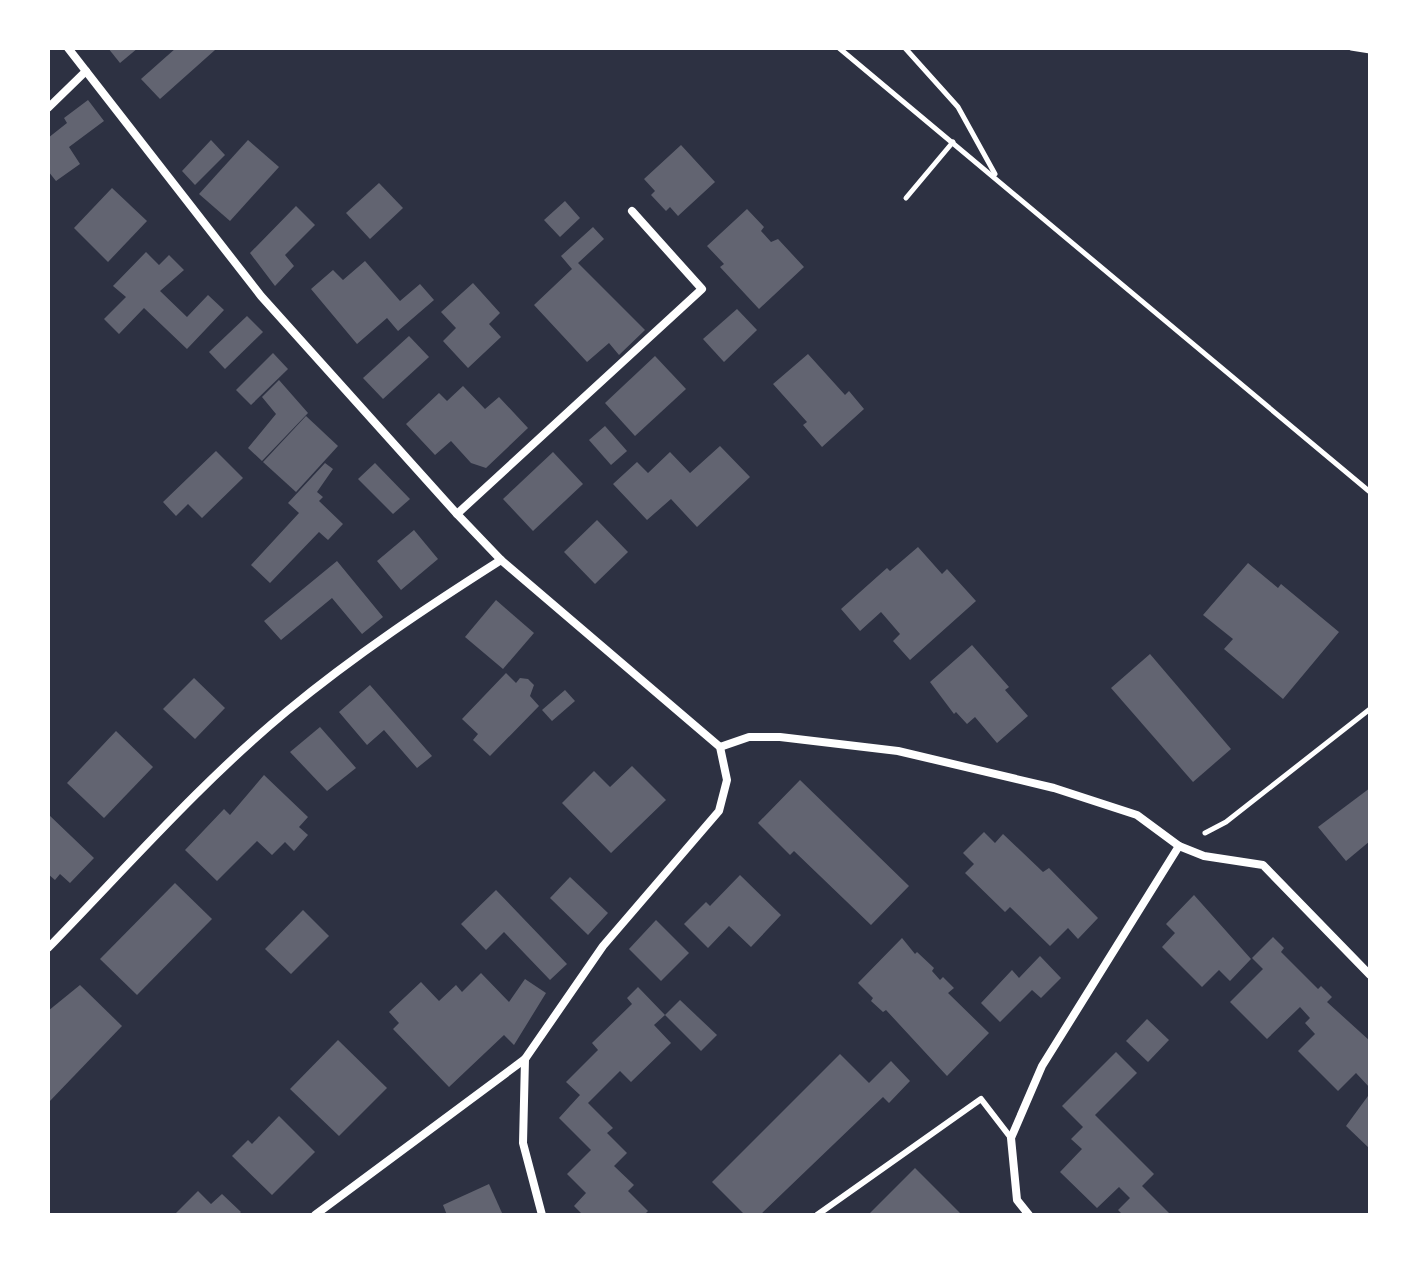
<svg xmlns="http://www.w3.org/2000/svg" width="1418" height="1263" viewBox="0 0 1418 1263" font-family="Literata,serif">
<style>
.building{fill:#626471}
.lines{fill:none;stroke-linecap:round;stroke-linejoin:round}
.path{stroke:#fff;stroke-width:5}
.service{stroke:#fff;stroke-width:6}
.minor{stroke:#fff;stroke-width:8}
</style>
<rect width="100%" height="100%" fill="#2d3142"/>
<g class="building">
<path d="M108,48H138L120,63Z"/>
<path d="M176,48L215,50L160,99L141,79Z"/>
<path d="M88,100L104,121L69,147L80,164L56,181L48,171V138L67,123L64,118Z"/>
<path d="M211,140L225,155L195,185L182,171Z"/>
<path d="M248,140L279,167L230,221L199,194Z"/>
<path d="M681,145L715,182L678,216L670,207L666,211L651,195L655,191L644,179Z"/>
<path d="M379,183L403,208L370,239L346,213Z"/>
<path d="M112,188L147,221L108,262L74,228Z"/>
<path d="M565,201L580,218L560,237L544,220Z"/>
<path d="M296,206L315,225L285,255L294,266L275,286L250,253Z"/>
<path d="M747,209L764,227L761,231L771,242L778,239L804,267L759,309L720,267L724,264L707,246Z"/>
<path d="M593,227L604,239L578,263L645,330L619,355L609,343L587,362L534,305L572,269L561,256Z"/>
<path d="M146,252L159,265L169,255L184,270L160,291L187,317L208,295L224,310L187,349L144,308L119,334L104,319L126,297L113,286Z"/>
<path d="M365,261L400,301L420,284L434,300L398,331L387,318L357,344L311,289L333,270L343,280Z"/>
<path d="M473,283L500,313L489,324L501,337L468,368L443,341L456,328L441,312Z"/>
<path d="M737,309L757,330L724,362L703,339Z"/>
<path d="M247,316L263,332L225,369L209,352Z"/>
<path d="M409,336L429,357L383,399L363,378Z"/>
<path d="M273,353L288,369L251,405L236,390Z"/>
<path d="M808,354L845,395L849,391L864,409L822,447L803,425L807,422L773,384Z"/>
<path d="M655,356L686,389L635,436L605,403Z"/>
<path d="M279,380L308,413L262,461L248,448L276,414L262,397Z"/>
<path d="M463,386L485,409L499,397L528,428L486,468L471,463L451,441L435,455L406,424L439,393L447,401Z"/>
<path d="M306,416L338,446L296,492L263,462Z"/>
<path d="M605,426L627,451L611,465L589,440Z"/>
<path d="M720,446L750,477L697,527L671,499L647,520L613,484L637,462L648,473L670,452L690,473Z"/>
<path d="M216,451L243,478L202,518L188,504L176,516L163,502Z"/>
<path d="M553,452L583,484L533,531L503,499Z"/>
<path d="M325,463L333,469L317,492L323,497L319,501L343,524L328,540L319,532L270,583L251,565L299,513L288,503Z"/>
<path d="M375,463L410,499L393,514L358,479Z"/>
<path d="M597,520L628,552L595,584L564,552Z"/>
<path d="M414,530L438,559L401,590L377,561Z"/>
<path d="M918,547L942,574L947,569L976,601L910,660L893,641L900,634L881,612L860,631L841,609L887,568L890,571Z"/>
<path d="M337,561L383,617L362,634L332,598L281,640L264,621Z"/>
<path d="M1248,563L1278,588L1281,584L1339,632L1283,699L1224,649L1233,639L1203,615Z"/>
<path d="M496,600L534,633L503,669L465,637Z"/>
<path d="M972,645L1009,687L1005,690L1028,716L997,743L975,717L967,724L956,712L954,714L930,682Z"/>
<path d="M1150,654L1231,749L1193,782L1111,688Z"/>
<path d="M506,673L516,683L520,678L528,679L534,685L530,696L539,706L490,756L473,740L478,734L462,719Z"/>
<path d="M194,678L225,708L195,739L163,709Z"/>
<path d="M370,685L432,756L417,768L384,730L367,745L339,712Z"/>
<path d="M565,690L575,701L552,721L542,710Z"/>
<path d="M320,727L356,768L327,791L290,752Z"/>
<path d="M116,731L153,767L104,818L67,783Z"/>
<path d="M632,766L666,800L611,853L562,803L594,771L610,787Z"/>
<path d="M264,775L308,817L299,827L308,835L294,851L285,842L272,855L257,841L217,881L185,850L224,809L230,815Z"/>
<path d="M800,780L909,886L871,925L794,851L790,855L758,823Z"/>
<path d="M1370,788V841L1346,861L1318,827Z"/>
<path d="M48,814L94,858L70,883L60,874L55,880L48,874Z"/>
<path d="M984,832L995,843L1003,834L1043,872L1049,868L1098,918L1078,939L1068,928L1050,946L1010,907L1005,912L965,873L974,864L963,853Z"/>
<path d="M740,875L781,915L751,947L729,926L708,948L684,924L706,902L710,906Z"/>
<path d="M570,877L608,913L588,935L550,898Z"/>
<path d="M175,883L212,919L137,995L100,959Z"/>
<path d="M496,890L567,964L550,980L504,932L486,950L461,924Z"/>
<path d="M1194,895L1251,959L1230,981L1219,970L1202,987L1162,947L1175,933L1166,924Z"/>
<path d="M303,910L329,936L291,974L265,949Z"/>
<path d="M656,920L689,953L661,981L629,949Z"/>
<path d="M1273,937L1284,948L1281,952L1318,989L1321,986L1332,997L1327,1002L1370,1041V1088L1356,1073L1338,1091L1298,1051L1315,1034L1305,1023L1310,1018L1300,1007L1267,1039L1230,1002L1263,969L1252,958Z"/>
<path d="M902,938L915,954L917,952L934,968L932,971L940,980L943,977L954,988L948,993L989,1033L947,1076L886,1010L883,1012L871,1001L873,998L858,983Z"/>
<path d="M1040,956L1061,978L1041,998L1032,990L1000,1022L981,1003L1012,970L1019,978Z"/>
<path d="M481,973L509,1002L525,979L546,993L514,1045L504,1035L449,1087L393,1029L399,1023L389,1012L421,982L439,1001L456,985L462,992Z"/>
<path d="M80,985L122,1026L48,1103V1011Z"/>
<path d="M638,987L665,1015L654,1025L671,1043L631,1082L620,1071L588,1103L613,1128L607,1133L627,1153L614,1166L634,1185L628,1191L648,1211L644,1215H583L574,1206L586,1193L567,1174L591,1150L559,1118L580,1095L566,1082L598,1050L592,1043L632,1004L627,998Z"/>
<path d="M680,1000L717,1035L701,1051L665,1015Z"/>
<path d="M1147,1019L1169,1040L1148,1062L1126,1041Z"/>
<path d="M338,1040L387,1088L339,1136L290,1089Z"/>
<path d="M1116,1052L1137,1073L1095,1115L1154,1174L1142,1186L1171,1215H1123L1118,1210L1130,1198L1119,1187L1097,1208L1060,1172L1082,1149L1071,1139L1083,1127L1062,1106Z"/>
<path d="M840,1054L869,1083L891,1061L910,1081L889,1103L883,1097L760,1215H745L712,1182Z"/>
<path d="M1368,1096L1370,1097V1149L1346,1126Z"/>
<path d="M279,1116L315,1152L272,1195L232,1156L248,1140L252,1144Z"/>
<path d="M915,1168L962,1215H868Z"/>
<path d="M489,1184L502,1213L447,1215L443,1205Z"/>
<path d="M198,1191L211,1204L222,1194L241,1212L238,1215H174Z"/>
</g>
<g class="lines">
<g class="path">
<path d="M839,48L1370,492"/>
<path d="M905,48L958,107L995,174"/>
<path d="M1351,48L1370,51"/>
<path d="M906,198L953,142"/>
<path d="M1205,833L1226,822L1370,709"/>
</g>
<path class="service" d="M817,1215L981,1099L1011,1138"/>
<g class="minor">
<path d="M68,48L261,296L457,514L501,560L720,747L727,780L719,811L603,946L525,1059L523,1143L542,1215"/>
<path d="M48,108L86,71"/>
<path d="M457,514L702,289L632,211"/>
<path d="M720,747L749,737H780L898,751L1054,788L1137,815L1179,846L1204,856L1263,865L1370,975"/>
<path d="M48,948C126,868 201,782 287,711C355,655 427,607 501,560"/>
<path d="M315,1215L525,1059"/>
<path d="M1029,1215L1017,1200L1011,1138L1042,1066L1179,846"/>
</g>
</g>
<rect width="1418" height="1263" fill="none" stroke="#ffffff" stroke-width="100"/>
</svg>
